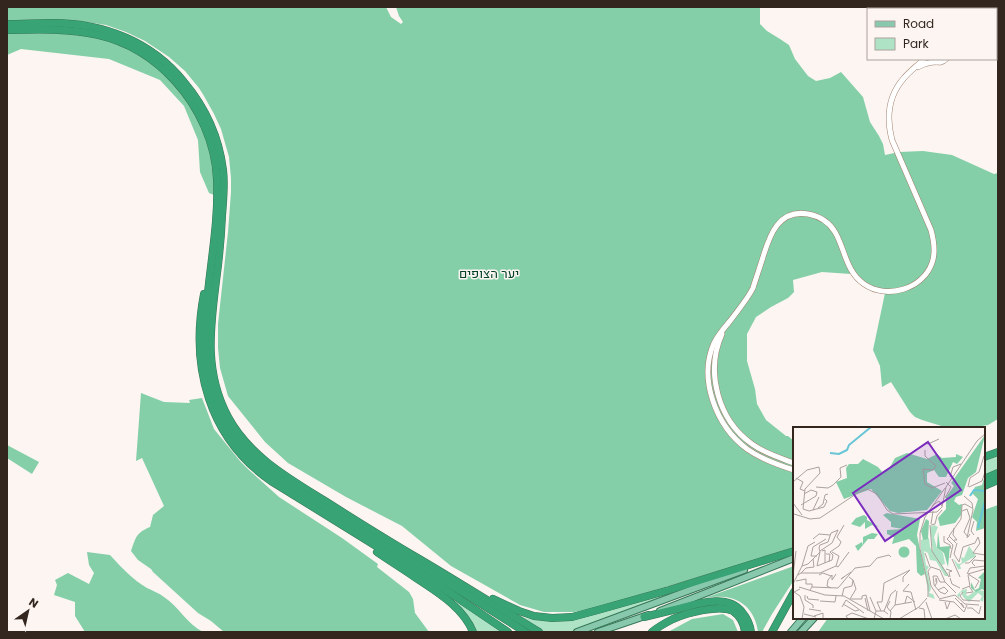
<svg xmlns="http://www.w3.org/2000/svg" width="1005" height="639" viewBox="0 0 1005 639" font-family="Poppins,Heebo,sans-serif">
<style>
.green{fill:#aee3c6}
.forest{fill:#84cfa8}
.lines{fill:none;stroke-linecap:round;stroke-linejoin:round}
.minor-casing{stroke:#a0806d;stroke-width:6}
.major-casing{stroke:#367757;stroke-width:8}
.highway-casing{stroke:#367757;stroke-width:8}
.minor{stroke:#fff;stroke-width:5}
.major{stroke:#88c8ac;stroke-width:6}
.highway{stroke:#38a375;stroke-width:7}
.labels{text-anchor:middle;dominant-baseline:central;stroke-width:3;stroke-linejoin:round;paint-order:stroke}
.park-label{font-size:13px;fill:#024229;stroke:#fcf5f1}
.inset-river{fill:none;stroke:#66c6d7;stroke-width:2}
.inset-road{fill:none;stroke:#aca29d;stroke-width:1}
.view{fill:#7b2cbf;fill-opacity:0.15;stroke:#7b2cbf;stroke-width:2}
.inset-edge{fill:none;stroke:#33261e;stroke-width:2}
</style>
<rect width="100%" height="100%" fill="#fcf5f1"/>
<g class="green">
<path d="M998,456V469L984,475V461Z"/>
<path d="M724,575L571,632H545L518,616C532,620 544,622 558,621Z"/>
<path d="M456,600L502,632H477L466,613L457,605Z"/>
</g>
<g class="forest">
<path d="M7,7H386L391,17L401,24L403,22L399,16L396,7H760V24L767,31L780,39L789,45L795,59L808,76L816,81L830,78L841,72L863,97L870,122L879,136L883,144L885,155L899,152L923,151L952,155L994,174L998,173V419L988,425L970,428H948L922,420L915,417L910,412L891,382L882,387L880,366L873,350L885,293L851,274L822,272L793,280L794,292L788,298L771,307L756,317L747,334V361L755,389L757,404L766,420L786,436H788L794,441V547L732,567L599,607L574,612H544L520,605L451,566L402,526L346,497L288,463L265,442L228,396L220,368L218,348V324L228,232L231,192V178L229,157L221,129L214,114L204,96L199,88L185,71L169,57L145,41L126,32L106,25L80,21H7Z"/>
<path d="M45,32H63L104,39L112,42L129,49L147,60L157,67L181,90L193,109L208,141L216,179L214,195L209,193L200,172L198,140L184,106L160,80L109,59L21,49L7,55V33Z"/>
<path d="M141,393L164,402L190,403L189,400L202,398L214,429L240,461L249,470L279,497L342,538L378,564L377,567L409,592L413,599L415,613L429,632H224L211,621L198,613L153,572L151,569L138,560L131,551C136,537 136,533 150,527L153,515L164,506L142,458L136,461Z"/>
<path d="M7,445L39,462L32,474L7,458Z"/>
<path d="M998,505V632H818L828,618H984V510Z"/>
<path d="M87,552L110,555C122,568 132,579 147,588C153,591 159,593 164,597C179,607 187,624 203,632H85L75,616V602L54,595L57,585L55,580L68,573L89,584L94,573L89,565Z"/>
<path d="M794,566V580L772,614L762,632H758C756,616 747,602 730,598C721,596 713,597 705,598Z"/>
<path d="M723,614L733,620L738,632H668L692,619Z"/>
</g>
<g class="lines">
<defs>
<g id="minor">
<path d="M978,7L979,9"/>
<path d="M928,9L929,7"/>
<path d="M934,9V7"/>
<path d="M996,22H998"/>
<path d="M934,61C939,63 942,63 946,59"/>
<path d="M918,67C925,63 930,62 937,62"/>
<path d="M722,334C705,372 718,420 752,444C764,453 780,458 794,463"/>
<path d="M794,470C778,465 761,459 747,449C716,426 698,379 714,343C718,335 724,328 730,321C738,310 747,300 753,288C756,278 760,267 763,257C770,234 779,209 808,214C819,216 829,222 835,232C845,249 846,272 864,284C887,300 923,289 932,263C936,252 934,241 931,230L892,140C886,117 888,96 904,78C910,71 918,65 924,59"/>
</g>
<g id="major">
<path d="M660,611L711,591L794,558"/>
<path d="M577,632L744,570"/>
<path d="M598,632L648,615"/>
<path d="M791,632L803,618"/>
<path d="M801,632L814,618"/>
</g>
<g id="highway">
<path d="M7,24C22,24 38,23 53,23C104,23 152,42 184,82C205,107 219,137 223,170C225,185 223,201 222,216C221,238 219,259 216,281C210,329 204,372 228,417C249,456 288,478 325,501C355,520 385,539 416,557C457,581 498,607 539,632"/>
<path d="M7,30C73,28 127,28 175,81C199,107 216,144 217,180C221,263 181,354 229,430C249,460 275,477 304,495C325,508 345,521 366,534C420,566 473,598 525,632"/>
<path d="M204,294C190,367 209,438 271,481L431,580L508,632"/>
<path d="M984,457L998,452"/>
<path d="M984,479L998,473"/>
<path d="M984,486L998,480"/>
<path d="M377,552C390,561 403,569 416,578C437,592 463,607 473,632"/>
<path d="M493,599L519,611L534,616L552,618L572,617L598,610L669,590L794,551"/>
<path d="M644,617C656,614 669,611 681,608C700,603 728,594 742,612C747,618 750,624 751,632"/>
<path d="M652,632C658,627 665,623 673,619C687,613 719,604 733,611C740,616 744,624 745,632"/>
<path d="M772,632L794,592"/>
</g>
</defs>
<use href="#minor" class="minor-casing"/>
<use href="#major" class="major-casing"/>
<use href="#highway" class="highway-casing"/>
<use href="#minor" class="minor"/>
<use href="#major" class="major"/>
<use href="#highway" class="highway"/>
</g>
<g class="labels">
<g class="park-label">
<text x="489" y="273">יער הצופים</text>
</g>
</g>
<g transform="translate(793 427)">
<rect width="192" height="192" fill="#fcf5f1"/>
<path d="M141,98L145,100L141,110L144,121L150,126L152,137L149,138L140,126L137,100ZM136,111L137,120L156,149H152L143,134L137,133L135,126L131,124L133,138L136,140L134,143L138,162L136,166L140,167L142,172L136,170L128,124V113ZM176,119L183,129L167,138L168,142H165L160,131L165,137L169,136L168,130L171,131ZM174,162L173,168L175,169L184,163L192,164L190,175L187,173L189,169L185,166L176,175L170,170L168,164L166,171L164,168L169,163Z" fill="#aee3c6"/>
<path d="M192,8L183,45L175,51L169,68L163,70L161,74L166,78L169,77L168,88L162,96L147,99L145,91L153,82V70L161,59L158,56ZM114,26L134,32L144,27L149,31L163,30V27L170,30L164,37L160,35L153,50H146L141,43L134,46V55L149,64L134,83L105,86L97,84L78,62L51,72L43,55L54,51L53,41L56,37H65L70,32L85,40L91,47L89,45L97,40L102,31ZM192,48V101L183,104L184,95L179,90L185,72L179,66L182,60L189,58ZM94,86L127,92L124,108L132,147L128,149L124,145L123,119L116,112L99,117L101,110L94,107V103L110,102L98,100V95L90,88ZM71,88L74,90V93L86,100L79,98L72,102V95L67,100L58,97L63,91ZM133,92L136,94L135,112L130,113L128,104ZM145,104L147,120L157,119L155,140L151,126L144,121ZM79,106L85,107L81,112H75L65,124L62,119L69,115L70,118V110ZM105.5 125a5.5 5.5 0 1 1 11 0a5.5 5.5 0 1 1-11 0ZM192,144V164L189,162L183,165L178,161V155L182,163L186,161L188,152L185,151Z" fill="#84cfa8"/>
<path class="inset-river" d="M37,26L46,27L54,23L56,18L78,0M177,69L181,63L192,64M185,101L192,74"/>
<path class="inset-road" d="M132,16L135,17L146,12M132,23V29L143,39L140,43L130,42L132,57L139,61L152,56M157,50L160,40L168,37M3,51L10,55L7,62L12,64M0,55L14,43L26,40L27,46L12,62L10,82L16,84L31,80L34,74L32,72M23,60L35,61L40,58L48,50L47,41L54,38M175,60L177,51L186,45L191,29M176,60L189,54L192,45M171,69L179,76L180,83L174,111M152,71L158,60L153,55M0,76L9,88M8,78L23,69L24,65L18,63L11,67M139,79L146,74L149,79M25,81L30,77L32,68L35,67M20,83L26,70M169,84L174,82L177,91M1,87L17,92L27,91L66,65L74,62L84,67L94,83L100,87L144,85L149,80L153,60L184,14L192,7M177,91L171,105L175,110L177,107M181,94L178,104L181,108M138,97L140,84M137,98L139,124L156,150M138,98L142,97L144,89L149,83M151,109V115L157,118L158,122M156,110L154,112L160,118L157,131M185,110L187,116L180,126L192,128M20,112L26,107L37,108M161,113H164L160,108L161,101M163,116L156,109L168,92L169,78L172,77L179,81M164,116L161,127L166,135L170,120L182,116L185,110M27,124L39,116L45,103L38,106L35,115L27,118L26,121L27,125M29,124L32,123V136M27,125L24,139L39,133L40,128L37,125M37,125L46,119L48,115L44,110L51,98M39,125L46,129L43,139L45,140L56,125M132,126L137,140M33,127H37L36,135M24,129H18L20,120L33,112M159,132L167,150M172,136H176L183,129M9,139L15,119L22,115M182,139L179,136L181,133L192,134M153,142L159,144L156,145L157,150M8,146L13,141L21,140L20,132M174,147L177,141L192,139M175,147L186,154L182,161M175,147L192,142M0,148L3,124M5,148L8,146H27L43,139M26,148L30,146L38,149M51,150L48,152L58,145M157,151L159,157L167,161M3,154L13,152V157H19V160M110,155V150L117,143M0,157L9,139L15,137L27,125M116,157L110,164L118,165L123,183M142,159L144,155L143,151V155M6,160L32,168L51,169L91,192M38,161L34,159L35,153L39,148V153L43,147M7,162L1,165L7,169L11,180L9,192M169,162L177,159L175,148M17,163L19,160L45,161L62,141L77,139L84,131L96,128L98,130M145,163L151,160L155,164L152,167L147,165L141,158V157L140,149H144L147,155H152M170,165L167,169L170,173L187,174M173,166L180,165L176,159M12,168V173L20,178V181M162,168L172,177L186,178M14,169L15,172L26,173M49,169L51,161L59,159L60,153L56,150M77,170L83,184M135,170V158L127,122V106L132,90L152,61M72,171L75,184M146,171L138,159L135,144L138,140L147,143L152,155L163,166M162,171L168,177L170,178V179L171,181L168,177L169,176M57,172L63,162L60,153M58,172H69V169L73,168L77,184M146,172L162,168M146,173L161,175L171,185L174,178M27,174L42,175L43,169M133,175L139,192M152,175L154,182L157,175M112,176L114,169L122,175M50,177L62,184L66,183M102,178L119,175M49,180L53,173L71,186M126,181L131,182L132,192M174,181H179L186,187L188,179M16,182L28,184M88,184L84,175H89L91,156L117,143M91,184L98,167L103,163M97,184L102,178L104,164M11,187L23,190M21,189L30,186V192M55,192L53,189L59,186L76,192M81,192L83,184H91L95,187M97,192L98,185L94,180L97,174M106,192L126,180L134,171M152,192L162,188L168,192"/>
<path class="view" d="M135,15L168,63L92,114L60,66Z"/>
<rect width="192" height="192" class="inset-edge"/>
</g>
<rect width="1005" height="639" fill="none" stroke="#33261e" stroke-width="16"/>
<rect x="867" y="8" width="130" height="52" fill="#fcf5f1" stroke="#aca29d"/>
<rect x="875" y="21" width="20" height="6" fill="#88c8ac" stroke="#aca29d"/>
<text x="903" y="28" font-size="12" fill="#33261e">Road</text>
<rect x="875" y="38" width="20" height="12" fill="#aee3c6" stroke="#aca29d"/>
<text x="903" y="48" font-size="12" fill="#33261e">Park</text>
<g transform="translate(28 611) rotate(34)" stroke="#fcf5f1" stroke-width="3" paint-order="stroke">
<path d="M0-3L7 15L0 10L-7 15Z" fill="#33261e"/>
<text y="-6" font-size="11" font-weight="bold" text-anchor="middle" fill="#33261e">N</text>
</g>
</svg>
